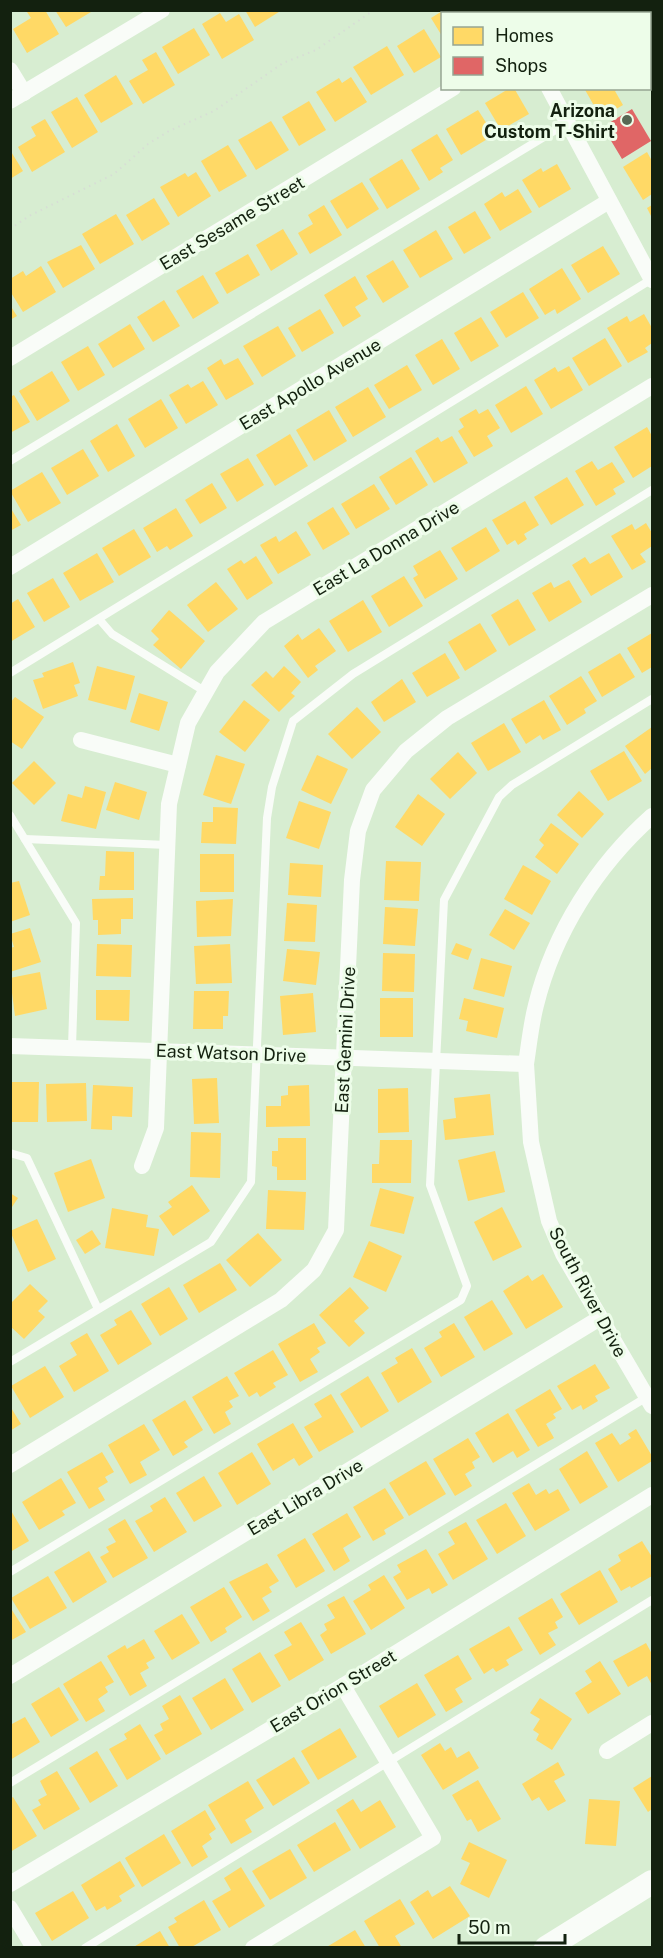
<svg xmlns="http://www.w3.org/2000/svg" width="663" height="1958" viewBox="0 0 663 1958" font-family="'Public Sans',sans-serif">
<style>
.homes{fill:#ffd966}
.shops{fill:#e06666}
.lines{fill:none;stroke-linecap:round;stroke-linejoin:round}
.path{stroke:#d7ded5;stroke-width:2;stroke-dasharray:1.5 4.5;stroke-linecap:butt}
.lane{stroke:#f9fcf8;stroke-width:8}
.street{stroke:#f9fcf8;stroke-width:16}
.secondary{stroke:#f9fcf8;stroke-width:24}
.poi-dot{fill:#586853;stroke:#edfde9;stroke-width:2}
.labels{text-anchor:middle;dominant-baseline:central;stroke-width:6;stroke-linejoin:round;paint-order:stroke}
.poi-label{font-size:18px;font-weight:bold;fill:#13210f;stroke:#edfde9;text-anchor:end}
.street-label{font-size:18px;fill:#13210f;stroke:#edfde9}
</style>
<rect width="100%" height="100%" fill="#d7edd1"/>
<g class="homes">
<path d="M30,10H45L59,34L27,53L13,29L31,18L27,12Z"/>
<path d="M55,10H90L91,12L66,27Z"/>
<path d="M245,10H282L255,27Z"/>
<path d="M444,10H470L472,14H442V36L431,18Z"/>
<path d="M485,10H515V11L486,14Z"/>
<path d="M544,10H571L569,14H542Z"/>
<path d="M220,13L226,22L239,14L254,40L222,59L202,24Z"/>
<path d="M194,28L210,55L178,74L162,47Z"/>
<path d="M424,29L441,57L414,73L397,46Z"/>
<path d="M387,46L404,75L371,95L353,67Z"/>
<path d="M156,52L175,85L143,104L129,81L148,70L142,60Z"/>
<path d="M116,75L133,104L101,123L84,95Z"/>
<path d="M351,77L367,102L335,122L316,92L339,78L342,83Z"/>
<path d="M510,88H514L529,114L501,130L485,103Z"/>
<path d="M584,88H620L615,91L623,105L601,118Z"/>
<path d="M77,97L98,132L72,148L51,112Z"/>
<path d="M309,101L326,130L299,146L282,117Z"/>
<path d="M478,110L494,135L461,155L446,129Z"/>
<path d="M45,119L65,152L32,172L18,147L36,136L31,127Z"/>
<path d="M271,121L289,150L256,170L238,140Z"/>
<path d="M437,134L453,160L440,168L443,172L429,181L411,150Z"/>
<path d="M228,145L247,176L219,192L201,161Z"/>
<path d="M10,150L23,171L10,179Z"/>
<path d="M647,152L652,161V194L643,200L623,167Z"/>
<path d="M402,159L420,189L387,209L369,179Z"/>
<path d="M557,164L571,189L539,208L522,180L541,168L543,172Z"/>
<path d="M196,172L211,196L178,217L160,187L185,173L188,177Z"/>
<path d="M362,182L379,209L347,229L330,201Z"/>
<path d="M518,189L532,212L500,231L484,204L502,192L505,197Z"/>
<path d="M154,198L170,224L142,241L126,215Z"/>
<path d="M324,205L342,235L310,254L298,233L313,224L308,215Z"/>
<path d="M652,205V218L647,208Z"/>
<path d="M475,211L491,238L464,254L448,227Z"/>
<path d="M116,214L134,244L100,264L82,234Z"/>
<path d="M283,229L298,254L271,271L256,245Z"/>
<path d="M436,230L453,259L420,278L403,250Z"/>
<path d="M81,245L95,269L63,288L47,262Z"/>
<path d="M603,246L620,274L588,293L571,265Z"/>
<path d="M248,254L260,275L227,294L215,273Z"/>
<path d="M393,260L409,287L383,303L366,276Z"/>
<path d="M41,266L56,292L23,312L10,291V279L23,271L26,276Z"/>
<path d="M562,268L581,299L557,314L555,309L545,315L529,289Z"/>
<path d="M203,275L219,303L193,319L176,291Z"/>
<path d="M355,276L368,299L355,307L361,316L343,327L324,295Z"/>
<path d="M523,292L539,318L506,338L490,312Z"/>
<path d="M164,300L180,326L153,342L137,317Z"/>
<path d="M10,305L17,316L10,320Z"/>
<path d="M320,309L334,333L302,352L288,328Z"/>
<path d="M644,314L652,328V343L645,348L648,352L628,363L607,328L627,316L630,322Z"/>
<path d="M481,317L499,346L471,362L454,333Z"/>
<path d="M130,324L145,349L113,368L98,344Z"/>
<path d="M278,326L296,356L262,377L243,346Z"/>
<path d="M605,338L622,366L589,386L572,358Z"/>
<path d="M442,339L460,369L433,385L415,355Z"/>
<path d="M88,346L105,375L78,391L61,362Z"/>
<path d="M238,358L254,384L226,400L207,368L221,359L224,365Z"/>
<path d="M407,365L422,390L389,409L374,385Z"/>
<path d="M569,366L583,390L551,409L534,380L555,367L558,372Z"/>
<path d="M52,371L70,401L37,421L19,391Z"/>
<path d="M203,381L218,405L186,424L169,395L188,384L191,388Z"/>
<path d="M526,386L543,414L511,433L495,405Z"/>
<path d="M368,387L386,417L353,437L335,407Z"/>
<path d="M14,395L30,422L10,433V397Z"/>
<path d="M161,399L178,428L145,448L128,419Z"/>
<path d="M476,409L479,414L488,409L500,428L487,436L493,446L474,457L458,431L464,427L459,419Z"/>
<path d="M329,410L347,441L314,461L296,430Z"/>
<path d="M117,424L135,456L108,472L90,441Z"/>
<path d="M647,427L652,436V466L633,478L614,447Z"/>
<path d="M290,434L308,466L275,486L256,455Z"/>
<path d="M452,436L468,463L434,483L415,451L438,437L441,442Z"/>
<path d="M83,449L99,476L67,495L51,468Z"/>
<path d="M411,457L428,485L396,505L379,477Z"/>
<path d="M248,458L264,485L237,502L220,474Z"/>
<path d="M592,461L598,470L612,462L625,482L613,489L616,494L596,506L575,471Z"/>
<path d="M42,472L61,503L28,522L10,491Z"/>
<path d="M567,477L584,505L551,525L534,497Z"/>
<path d="M212,483L227,508L200,524L185,500Z"/>
<path d="M374,484L390,509L356,529L341,504Z"/>
<path d="M525,501L539,525L524,534L527,539L518,545L515,540L507,545L492,520Z"/>
<path d="M10,507L21,525L10,531Z"/>
<path d="M333,507L350,534L323,550L307,523Z"/>
<path d="M176,508L193,536L170,550L167,546L157,552L143,528Z"/>
<path d="M646,523L652,533V546L640,554L646,562L632,570L611,536L632,524L635,530Z"/>
<path d="M486,527L500,551L466,572L451,548Z"/>
<path d="M134,529L151,557L119,576L102,548Z"/>
<path d="M296,531L311,555L278,574L260,545L276,536L279,542Z"/>
<path d="M440,550L458,579L425,599L413,578L418,575L413,566Z"/>
<path d="M97,553L114,582L80,601L63,573Z"/>
<path d="M609,553L623,577L591,596L572,565L585,557L590,564Z"/>
<path d="M256,556L273,583L247,600L227,569L241,560L244,564Z"/>
<path d="M404,576L423,606L389,627L371,596Z"/>
<path d="M53,578L70,607L44,622L27,593Z"/>
<path d="M569,580L582,602L549,622L532,593L551,582L554,588Z"/>
<path d="M216,582L238,609L208,632L187,605Z"/>
<path d="M18,599L35,627L10,642V604Z"/>
<path d="M518,599L536,630L509,646L491,615Z"/>
<path d="M363,600L382,632L348,652L329,621Z"/>
<path d="M169,610L205,641L181,669L153,645L159,639L151,631Z"/>
<path d="M480,623L497,651L465,671L448,642Z"/>
<path d="M319,628L336,651L315,666L318,670L308,678L284,646L298,634L302,640Z"/>
<path d="M652,633V667L642,673L627,648Z"/>
<path d="M445,653L460,678L427,697L412,673Z"/>
<path d="M620,653L635,677L602,697L588,672Z"/>
<path d="M73,662L80,683L74,685L78,696L43,709L33,680L44,677L42,673Z"/>
<path d="M97,666L135,676L126,710L88,700Z"/>
<path d="M284,666L301,682L291,693L295,696L279,712L251,685L266,671L273,678Z"/>
<path d="M581,676L597,701L584,709L586,713L567,725L549,696Z"/>
<path d="M402,679L416,702L384,722L371,702Z"/>
<path d="M139,693L168,702L159,731L130,722Z"/>
<path d="M15,697L44,717L22,749L10,741V703Z"/>
<path d="M244,700L270,720L245,752L219,732Z"/>
<path d="M544,700L561,730L543,740L540,735L526,744L511,719Z"/>
<path d="M357,707L381,732L352,759L328,734Z"/>
<path d="M504,723L521,752L488,771L471,743Z"/>
<path d="M652,727V768L645,774L625,746Z"/>
<path d="M624,751L642,781L608,801L590,771Z"/>
<path d="M458,752L477,773L450,799L430,779Z"/>
<path d="M216,755L245,764L231,804L203,795Z"/>
<path d="M317,755L348,769L331,804L301,790Z"/>
<path d="M34,761L56,783L34,805L12,783Z"/>
<path d="M115,782L147,792L139,820L106,810Z"/>
<path d="M85,786L106,792L96,829L61,821L68,794L82,798Z"/>
<path d="M579,791L604,814L582,838L557,815Z"/>
<path d="M418,794L445,814L422,846L395,827Z"/>
<path d="M299,801L331,812L319,849L286,838Z"/>
<path d="M213,807L238,808L236,844L201,843L202,822H213Z"/>
<path d="M551,823L579,844L557,874L535,857L544,845L539,840Z"/>
<path d="M106,851L134,852V890H99L100,876H105Z"/>
<rect x="200" y="854" width="34" height="38"/>
<path d="M386,861L421,862L419,901L384,900Z"/>
<path d="M290,863L323,865L321,897L288,895Z"/>
<path d="M523,865L551,881L532,915L504,899Z"/>
<path d="M19,881L30,915L10,922V883Z"/>
<path d="M133,898V919H121V934L98,935V920H93L92,899Z"/>
<path d="M233,899L231,936L197,937L196,901Z"/>
<path d="M287,903L317,905L315,942L284,941Z"/>
<path d="M385,907L418,909L415,946L383,944Z"/>
<path d="M505,909L530,923L514,950L489,935Z"/>
<path d="M30,928L41,962L10,972V948L14,947L10,934Z"/>
<path d="M456,943L472,949L468,960L451,954Z"/>
<path d="M97,944L132,945L131,977L96,976Z"/>
<path d="M230,944L232,983L196,984L194,946Z"/>
<path d="M287,949L320,952L316,985L283,981Z"/>
<path d="M383,953L415,954L414,992L382,991Z"/>
<path d="M481,958L512,966L504,997L473,989Z"/>
<path d="M40,972L47,1009L15,1016L10,978Z"/>
<path d="M96,990H130L129,1021L96,1020Z"/>
<path d="M194,991H229L228,1016H223V1029H193Z"/>
<path d="M313,993L316,1032L283,1035L280,996Z"/>
<rect x="380" y="998" width="33" height="39"/>
<path d="M464,998L504,1008L497,1038L466,1031L468,1021L459,1019Z"/>
<path d="M217,1078L219,1123L194,1124L192,1079Z"/>
<path d="M10,1082H39L38,1122H10Z"/>
<path d="M86,1083L87,1121L47,1122L46,1084Z"/>
<path d="M93,1085L133,1087L132,1117L112,1116V1130L91,1129Z"/>
<path d="M309,1085L310,1126L266,1127V1106H281V1096L288,1095V1086Z"/>
<path d="M408,1088L409,1132L378,1133V1089Z"/>
<path d="M490,1094L494,1135L445,1140L443,1120L456,1118L454,1098Z"/>
<path d="M191,1132L221,1133L220,1178L190,1177Z"/>
<path d="M278,1138H306V1180H277V1167L272,1166V1151H278Z"/>
<path d="M380,1140H412L411,1183H372V1164H379Z"/>
<path d="M495,1151L505,1192L468,1201L458,1160Z"/>
<path d="M91,1159L105,1198L68,1212L54,1173Z"/>
<path d="M192,1185L210,1211L173,1236L159,1216L172,1207L168,1202Z"/>
<path d="M380,1188L414,1197L404,1234L370,1226Z"/>
<path d="M268,1190L306,1192L304,1230L266,1229Z"/>
<path d="M10,1193L18,1198L10,1210Z"/>
<path d="M502,1207L522,1247L493,1261L474,1222Z"/>
<path d="M112,1208L148,1215L146,1227L159,1229L154,1256L105,1248Z"/>
<path d="M37,1219L56,1259L28,1272L10,1231Z"/>
<path d="M92,1230L101,1244L85,1254L76,1240Z"/>
<path d="M258,1233L282,1260L250,1287L226,1260Z"/>
<path d="M369,1241L402,1256L386,1292L353,1277Z"/>
<path d="M220,1263L237,1290L199,1313L183,1285Z"/>
<path d="M543,1274L563,1307L526,1329L503,1291L528,1275L532,1281Z"/>
<path d="M30,1284L48,1301L38,1311L45,1317L24,1339L10,1326V1304Z"/>
<path d="M169,1287L188,1319L160,1336L141,1304Z"/>
<path d="M350,1287L369,1308L354,1321L365,1333L349,1347L319,1315Z"/>
<path d="M492,1300L513,1334L484,1351L464,1317Z"/>
<path d="M131,1310L152,1344L118,1365L100,1335L117,1325L114,1320Z"/>
<path d="M314,1323L326,1343L317,1348L320,1352L310,1359L318,1372L300,1382L278,1344Z"/>
<path d="M454,1323L475,1357L441,1377L424,1348L442,1337L439,1332Z"/>
<path d="M87,1333L109,1371L74,1392L59,1366L77,1355L70,1343Z"/>
<path d="M412,1348L432,1382L398,1403L381,1373L398,1363L395,1358Z"/>
<path d="M273,1350L288,1375L273,1383L276,1387L260,1397L257,1392L249,1397L234,1373Z"/>
<path d="M595,1364L610,1388L595,1396L598,1401L583,1410L581,1405L572,1410L557,1386Z"/>
<path d="M45,1366L64,1397L30,1418L11,1386Z"/>
<path d="M227,1376L239,1396L229,1401L233,1407L225,1412L231,1424L214,1434L192,1397Z"/>
<path d="M368,1376L389,1411L361,1428L340,1394Z"/>
<path d="M550,1389L562,1409L553,1414L556,1418L546,1424L554,1438L538,1447L515,1410Z"/>
<path d="M331,1394L354,1432L319,1452L304,1427L322,1417L314,1404Z"/>
<path d="M185,1400L203,1430L184,1442L188,1447L173,1456L152,1420Z"/>
<path d="M10,1406L21,1424L10,1431Z"/>
<path d="M508,1413L530,1450L517,1458L513,1451L493,1463L475,1433Z"/>
<path d="M293,1423L313,1457L299,1466L294,1458L273,1471L257,1444Z"/>
<path d="M144,1424L160,1450L140,1462L147,1475L130,1484L108,1445Z"/>
<path d="M636,1429L652,1456V1461L618,1482L595,1443L612,1433L620,1445L631,1438L628,1434Z"/>
<path d="M468,1438L480,1457L472,1462L475,1468L465,1474L472,1486L455,1496L433,1459Z"/>
<path d="M587,1451L608,1487L580,1504L559,1469Z"/>
<path d="M102,1452L114,1472L105,1477L108,1482L98,1488L105,1500L89,1509L67,1472Z"/>
<path d="M252,1452L271,1484L237,1505L218,1473Z"/>
<path d="M426,1461L446,1494L409,1516L389,1483Z"/>
<path d="M204,1476L222,1506L194,1522L176,1493Z"/>
<path d="M61,1478L76,1503L62,1511L65,1515L39,1530L22,1502Z"/>
<path d="M529,1483L536,1495L546,1489L549,1494L558,1489L570,1510L535,1531L512,1493Z"/>
<path d="M385,1488L404,1518L384,1530L386,1534L373,1541L353,1507Z"/>
<path d="M165,1497L187,1532L154,1552L135,1521L153,1511L150,1506Z"/>
<path d="M506,1503L526,1536L497,1554L476,1520Z"/>
<path d="M10,1509L29,1541L10,1552Z"/>
<path d="M347,1513L361,1537L343,1548L350,1561L334,1571L312,1534Z"/>
<path d="M125,1519L148,1558L113,1578L100,1557L109,1552L106,1547L116,1542L108,1529Z"/>
<path d="M466,1522L488,1559L453,1580L438,1554L455,1544L448,1532Z"/>
<path d="M305,1538L325,1571L296,1588L277,1555Z"/>
<path d="M642,1541L652,1557V1576L631,1588L630,1586L621,1591L608,1569L621,1561L618,1555Z"/>
<path d="M426,1549L448,1585L432,1594L429,1588L407,1600L393,1577L401,1572L397,1565Z"/>
<path d="M89,1551L107,1582L73,1603L54,1572Z"/>
<path d="M267,1563L279,1581L269,1587L272,1592L262,1598L270,1611L253,1621L229,1582Z"/>
<path d="M600,1570L618,1602L579,1625L560,1594Z"/>
<path d="M384,1575L405,1608L371,1630L353,1601L371,1590L368,1585Z"/>
<path d="M48,1576L67,1608L30,1629L11,1598Z"/>
<path d="M224,1587L242,1617L225,1628L227,1632L211,1642L190,1607Z"/>
<path d="M344,1596L366,1634L331,1654L320,1635L327,1630L324,1624L335,1618L327,1605Z"/>
<path d="M552,1598L563,1617L555,1622L558,1628L548,1633L556,1645L540,1655L518,1618Z"/>
<path d="M10,1607L26,1632L10,1641Z"/>
<path d="M182,1614L200,1643L172,1660L154,1631Z"/>
<path d="M301,1622L324,1660L289,1681L274,1655L292,1645L284,1632Z"/>
<path d="M509,1626L523,1650L506,1660L509,1665L496,1672L493,1668L484,1674L469,1649Z"/>
<path d="M144,1639L155,1658L146,1663L149,1668L140,1673L147,1686L130,1696L107,1656L125,1645L127,1649Z"/>
<path d="M646,1643L652,1654V1685L647,1676L628,1687L613,1661Z"/>
<path d="M260,1652L281,1686L252,1703L232,1669Z"/>
<path d="M458,1655L472,1679L455,1689L463,1702L446,1712L424,1675Z"/>
<path d="M101,1661L114,1682L105,1687L108,1692L98,1699L105,1711L86,1722L63,1684Z"/>
<path d="M600,1661L621,1694L588,1714L575,1693L592,1682L585,1671Z"/>
<path d="M225,1678L244,1710L211,1730L192,1698Z"/>
<path d="M417,1683L436,1715L398,1738L379,1706Z"/>
<path d="M59,1687L79,1720L51,1737L31,1704Z"/>
<path d="M180,1695L202,1734L166,1755L154,1735L163,1730L160,1724L169,1719L162,1706Z"/>
<path d="M540,1698L572,1719L552,1750L536,1740L539,1734L533,1730L540,1719L530,1713Z"/>
<path d="M25,1717L40,1742L10,1760V1725Z"/>
<path d="M140,1724L161,1759L127,1780L109,1749L127,1739L124,1734Z"/>
<path d="M340,1728L357,1757L318,1780L301,1751Z"/>
<path d="M440,1743L445,1751L451,1747L457,1758L469,1751L479,1768L443,1790L421,1755Z"/>
<path d="M97,1751L118,1786L90,1803L69,1768Z"/>
<path d="M294,1757L310,1783L273,1806L256,1780Z"/>
<path d="M558,1762L565,1775L554,1781L566,1801L548,1811L539,1797L532,1801L522,1784Z"/>
<path d="M57,1771L80,1809L44,1830L32,1810L41,1805L38,1800L47,1795L40,1781Z"/>
<path d="M652,1776V1809L648,1812L633,1788Z"/>
<path d="M478,1780L501,1819L478,1832L471,1819L467,1821L452,1795Z"/>
<path d="M248,1781L264,1808L245,1820L252,1832L231,1844L208,1805Z"/>
<path d="M13,1797L37,1836L10,1852V1799Z"/>
<path d="M353,1799L361,1812L380,1800L396,1827L360,1849L336,1810Z"/>
<path d="M589,1799L620,1801L616,1846L585,1844Z"/>
<path d="M205,1810L216,1829L209,1834L212,1839L202,1846L208,1857L192,1867L171,1831Z"/>
<path d="M335,1822L351,1850L314,1872L297,1845Z"/>
<path d="M164,1834L181,1863L142,1887L125,1858Z"/>
<path d="M469,1842L507,1860L489,1898L460,1884L470,1863L461,1859Z"/>
<path d="M290,1849L307,1878L270,1900L252,1871Z"/>
<path d="M120,1861L135,1886L119,1896L122,1901L107,1910L105,1906L96,1911L81,1885Z"/>
<path d="M241,1867L265,1906L229,1928L212,1901L231,1890L224,1878Z"/>
<path d="M450,1886L470,1916L433,1939L410,1902L428,1890L432,1897Z"/>
<path d="M73,1891L89,1918L52,1941L35,1913Z"/>
<path d="M400,1899L415,1924L395,1936L402,1948H380L364,1921Z"/>
<path d="M204,1900L221,1930L190,1948H180L168,1927L177,1922L174,1918Z"/>
<path d="M355,1930L366,1948H325Z"/>
<path d="M160,1931L170,1948H132Z"/>
</g>
<path class="shops" d="M632,109L651,141L622,159L610,139L616,135L609,123Z"/>
<g class="lines">
<path class="path" d="M10,229L29,216L114,174L148,144L169,131L214,111L283,63L316,50L374,10"/>
<g class="lane">
<path d="M10,461L567,123"/>
<path d="M99,619L112,634L206,692"/>
<path d="M10,673L652,279"/>
<path d="M10,815L76,923L72,1047"/>
<path d="M25,839L167,845"/>
<path d="M10,1153L27,1158L98,1309"/>
<path d="M10,1362L211,1242L251,1182L267,818L272,787L293,721L353,674L652,490"/>
<path d="M10,1572L461,1300L467,1286L430,1185L444,900L499,797L512,785L652,699"/>
<path d="M10,1783L647,1397"/>
<path d="M85,1948L652,1600"/>
</g>
<g class="street">
<path d="M10,70L24,93"/>
<path d="M549,88L652,280"/>
<path d="M10,101L162,10"/>
<path d="M10,358L453,88"/>
<path d="M10,567L609,201"/>
<path d="M81,740L178,765"/>
<path d="M10,1046L526,1064C529,1045 531,1024 536,1005C554,932 597,865 652,816"/>
<path d="M526,1064L531,1142L549,1221L563,1254L652,1406"/>
<path d="M142,1166L156,1128L169,804L188,723L217,672L264,622L652,386"/>
<path d="M10,1465L281,1300L314,1270L336,1230L352,880L358,831L373,790L406,751L447,718L652,595"/>
<path d="M10,1676L600,1318"/>
<path d="M607,1751L652,1723"/>
<path d="M10,1884L343,1686L652,1495"/>
<path d="M10,1908L34,1948"/>
<path d="M253,1948L433,1838L343,1686"/>
</g>
<g class="secondary">
<path d="M628,10L630,14"/>
<path d="M650,49L652,55"/>
<path d="M546,1948L652,1882"/>
</g>
</g>
<circle class="poi-dot" cx="627" cy="120" r="6"/>
<g class="labels">
<g class="poi-label">
<text x="615" y="110">Arizona<tspan x="615" dy="21">Custom T-Shirt</tspan></text>
</g>
<g class="street-label">
<text transform="translate(232 223) rotate(-31)">East Sesame Street</text>
<text transform="translate(310 384) rotate(-31)">East Apollo Avenue</text>
<text transform="translate(386 548) rotate(-31)">East La Donna Drive</text>
<text transform="translate(345 1040) rotate(-87)">East Gemini Drive</text>
<text transform="translate(231 1053) rotate(2)">East Watson Drive</text>
<text transform="translate(588 1292) rotate(62)">South River Drive</text>
<text transform="translate(305 1497) rotate(-31)">East Libra Drive</text>
<text transform="translate(333 1691) rotate(-31)">East Orion Street</text>
</g>
</g>
<rect width="663" height="1958" fill="none" stroke="#13210f" stroke-width="24"/>
<rect x="441" y="12" width="210" height="78" fill="#edfde9" stroke="#96a592" stroke-width="1.5"/>
<rect x="453" y="27" width="30" height="18" fill="#ffd966" stroke="#96a592" stroke-width="1.5"/>
<text x="495" y="42" font-size="18" fill="#13210f">Homes</text>
<rect x="453" y="57" width="30" height="18" fill="#e06666" stroke="#96a592" stroke-width="1.5"/>
<text x="495" y="72" font-size="18" fill="#13210f">Shops</text>
<path d="M459 1934v9h106v-9" fill="none" stroke="#13210f" stroke-width="3"/>
<text x="468" y="1934" font-size="18" fill="#13210f" stroke="#edfde9" stroke-width="4.5" paint-order="stroke">50 m</text>
</svg>
